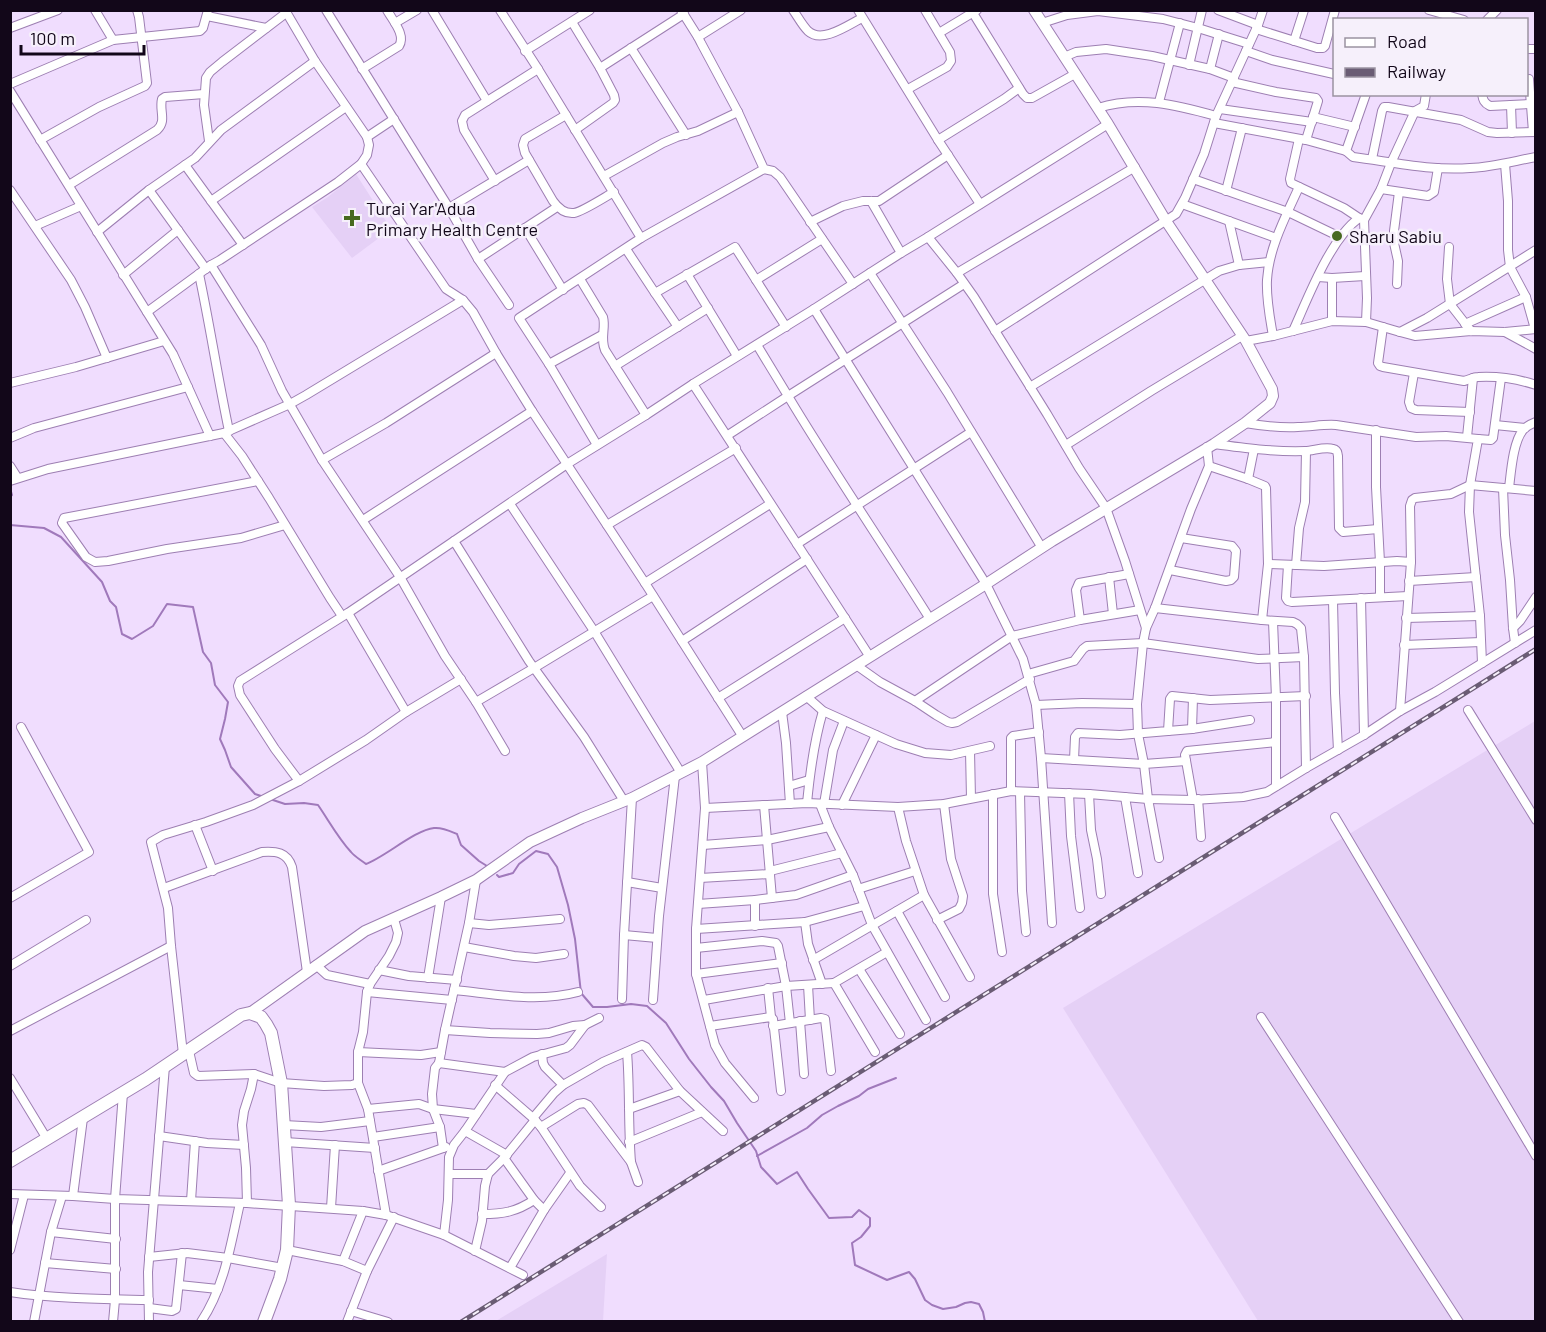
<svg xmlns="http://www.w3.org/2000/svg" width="1546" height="1332" viewBox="0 0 1546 1332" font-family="Barlow,sans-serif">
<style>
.built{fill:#e5d0f6}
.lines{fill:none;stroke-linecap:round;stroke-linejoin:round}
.stream{stroke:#a079bb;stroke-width:2}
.minor-casing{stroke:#9d7fb2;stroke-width:10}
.tertiary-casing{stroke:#9d7fb2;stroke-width:12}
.secondary-casing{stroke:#9d7fb2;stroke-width:14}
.minor{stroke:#fff;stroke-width:8}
.tertiary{stroke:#fff;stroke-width:10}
.secondary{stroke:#fff;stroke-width:12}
.rail-casing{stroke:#6a5c74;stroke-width:4.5}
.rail{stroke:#f6f0fb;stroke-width:2;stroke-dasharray:7;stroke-linecap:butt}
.poi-dot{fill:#47691f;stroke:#f6f0fb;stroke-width:2}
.labels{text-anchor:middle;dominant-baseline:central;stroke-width:5;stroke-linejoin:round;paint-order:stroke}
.poi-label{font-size:18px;fill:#120719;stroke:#f6f0fb;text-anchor:start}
</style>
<rect width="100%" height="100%" fill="#f0ddfe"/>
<g class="built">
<path d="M356,174L391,229L352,258L312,207L328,197Z"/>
<path d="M1535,721V1321H1258L1063,1008Z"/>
<path d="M607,1254L603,1321H496Z"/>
</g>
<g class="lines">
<g class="stream">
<path d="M10,488L12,495L10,497"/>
<path d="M10,525L44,528L61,537L102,582L110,601L116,607L122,634L132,639L153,626L167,604L193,607L203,652L211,663L215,685L228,702L225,719L220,739L225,750L231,767L255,794L264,797"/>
<path d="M270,799L285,804L304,803L318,805C329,821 338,838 351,852C355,857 361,860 366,864C385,857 415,830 434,828C442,827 450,831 457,834L461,845L479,861L487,866"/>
<path d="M497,875L499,877L513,873L519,864L536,851L548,854L557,867L568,905L575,939L581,993L593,1007H607L631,1004L647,1006L666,1023L689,1059L711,1087L724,1101L737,1123L756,1151L761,1167L777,1184L797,1172L808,1189L829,1218L852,1217L859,1210L870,1218V1226L861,1237L852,1243L855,1265L887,1280L909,1272L915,1279L925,1300L932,1305L943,1309L956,1307L965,1303L971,1302L979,1304L983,1312L985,1322"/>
<path d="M757,1156L807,1128L822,1115L838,1106L859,1096L868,1089L896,1078"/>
</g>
<defs>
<g id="minor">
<path d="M95,10L113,40"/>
<path d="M326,10L449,208L478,259L509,305"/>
<path d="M432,10L487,101"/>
<path d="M500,10L538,69L641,238"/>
<path d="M681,10L698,37"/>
<path d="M741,10L698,37L701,43L738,112L764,169L773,171L780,177L853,284"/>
<path d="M793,10C798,17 802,25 808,31C822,44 848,25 862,18"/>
<path d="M858,10L938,140L980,204"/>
<path d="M1218,10L1258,25"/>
<path d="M1429,10L1464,20"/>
<path d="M973,13L1023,94L1027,98H1032L1075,74"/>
<path d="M207,16L266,28"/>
<path d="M1487,20L1497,10"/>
<path d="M572,22L600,68"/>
<path d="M395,23L417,10"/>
<path d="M1042,23L1067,15L1098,11L1163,19L1198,28L1249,44"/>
<path d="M10,28L58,10"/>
<path d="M1256,29L1317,48H1323L1325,46L1335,10"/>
<path d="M939,33L977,10"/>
<path d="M1294,41L1304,10"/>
<path d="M631,48L686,135"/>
<path d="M1526,49H1536"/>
<path d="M525,51L590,10"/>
<path d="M1246,51L1272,60L1334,74"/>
<path d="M1064,57L1076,52L1106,49L1152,56L1210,69L1234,78"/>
<path d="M1189,65L1202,10"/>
<path d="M362,69L399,46C406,35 393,21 387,10"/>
<path d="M1210,69L1219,34"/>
<path d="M1529,79L1533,132"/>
<path d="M1232,82L1276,92L1316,98L1318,101L1306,140"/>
<path d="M10,84L113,40L200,31L203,28L208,10"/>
<path d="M908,89L947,67L951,61L950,52L925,10"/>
<path d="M10,91L173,354L210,436"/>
<path d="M1482,94C1483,100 1484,103 1490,106L1531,104"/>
<path d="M1159,102L1180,23"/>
<path d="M1511,105L1512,133"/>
<path d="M1098,108C1138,95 1177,105 1216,116"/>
<path d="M1220,109L1312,122"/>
<path d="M566,115L525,139L523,145L525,153L553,201C558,208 565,214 574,213C582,212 605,197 614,192"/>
<path d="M1313,117L1355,127"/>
<path d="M1214,123L1306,140L1346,151L1353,157C1392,162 1431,171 1470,168C1493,167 1514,161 1536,157"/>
<path d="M575,130L613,103L615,100L614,95L600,68L684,14"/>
<path d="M367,137L394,119"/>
<path d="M1299,139L1290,179L1291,183L1344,208L1359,218"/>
<path d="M40,140L99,107L145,86L147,83L139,17L137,10"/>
<path d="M938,140L1004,99L1019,88"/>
<path d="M209,141L204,105L206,78L210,72L222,62L286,13"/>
<path d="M1346,151L1366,94"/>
<path d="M1372,159L1382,111L1384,107H1388L1461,120L1488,132L1497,133L1536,132"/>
<path d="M361,164L446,289L463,300L473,312L496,353L532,411L645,583L743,737"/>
<path d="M1505,164L1508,201V250L1510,267L1526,297L1535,329"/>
<path d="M185,165L243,245"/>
<path d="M604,176L663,143L677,137L698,131L738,112"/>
<path d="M1193,179L1288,212L1340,237"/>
<path d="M495,181L464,130L462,121L465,115L538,69"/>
<path d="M69,185L157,130C167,121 159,111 162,99L165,97L204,94"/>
<path d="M1381,189L1428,196L1434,192L1438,168"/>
<path d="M10,190L71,280L85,307L107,358"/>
<path d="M149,190L206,269"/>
<path d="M1226,191L1242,128"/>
<path d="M211,201L346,107"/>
<path d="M871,201L901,253"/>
<path d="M1182,204L1276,238"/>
<path d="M449,208L529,160"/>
<path d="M1364,220L1381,189L1391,163L1415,111L1424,106L1426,94"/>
<path d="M1229,221L1239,265"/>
<path d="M810,222L843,206L863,201H879L948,155"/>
<path d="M35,226L81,206"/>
<path d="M525,228L563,290"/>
<path d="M97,232L149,190L195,158L221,130L315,61"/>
<path d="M1449,247L1447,279L1450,304L1471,331"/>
<path d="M626,249L655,293L735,247L786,327"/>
<path d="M478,259L557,207"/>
<path d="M211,265L261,345L282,391L322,460L400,577L445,656L476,702L505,751"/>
<path d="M870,273L947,392L1042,548"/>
<path d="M957,273L1135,167"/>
<path d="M199,274C210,326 218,379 229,431"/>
<path d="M687,274L737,356"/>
<path d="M123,275L178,230"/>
<path d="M1318,277L1332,278L1365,276"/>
<path d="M580,279L603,317C606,328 600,338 605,350L646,415"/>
<path d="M756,280L822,239"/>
<path d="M1397,284L1398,261L1394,243V231L1399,192"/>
<path d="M655,293L678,327"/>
<path d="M814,309L986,584L1023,659L1036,705L1041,758L1052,923"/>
<path d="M147,312L211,265L220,260L338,182L361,164L367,155L369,145L367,137L315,61L285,10"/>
<path d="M1332,321V278"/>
<path d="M1465,324L1526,297"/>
<path d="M1383,327L1378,363L1380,366L1383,367L1464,381C1469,380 1473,377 1478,377C1497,376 1518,379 1536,385"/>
<path d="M995,331L1176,214L1185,198L1204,154L1216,116L1258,25L1263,10"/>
<path d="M1293,331C1308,298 1330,239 1359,218L1364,220L1367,298L1366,322"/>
<path d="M1400,332L1415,336L1471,331L1505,332L1536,329"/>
<path d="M1505,332L1536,349"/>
<path d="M1273,336C1270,318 1266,299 1267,280C1269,247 1286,216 1299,187"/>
<path d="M1246,341L1273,336L1332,321L1366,322L1400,332L1427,318L1536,250"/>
<path d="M549,364L602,335"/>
<path d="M615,366L708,308"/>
<path d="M1414,373L1409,402L1411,408L1416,410L1470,412"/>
<path d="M10,383L76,367L164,341"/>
<path d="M1030,387L1219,271L1239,265L1269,262"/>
<path d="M1245,423C1263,426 1280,428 1298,427C1311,427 1323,424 1336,425L1416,437L1446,436L1478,439L1470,485L1469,512L1480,616L1482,663"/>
<path d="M1495,425L1525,428"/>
<path d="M1376,430V487L1380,562V597"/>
<path d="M728,435L788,396L757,345"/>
<path d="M1467,437L1473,378"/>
<path d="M10,438L34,428L188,387"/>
<path d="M1478,439L1491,440L1493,438L1501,378"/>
<path d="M1214,444C1244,448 1274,452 1305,451C1313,451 1325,446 1333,449C1338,450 1337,452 1338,456L1339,528L1343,532L1378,529"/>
<path d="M597,445L549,364L519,318L641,238L764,169"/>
<path d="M1066,445L1151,391L1242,336"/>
<path d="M322,460L386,423L496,353"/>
<path d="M10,466L17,477"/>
<path d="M1209,466L1248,479L1265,486L1266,488L1268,564L1262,620"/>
<path d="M1248,479L1254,449"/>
<path d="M10,481L48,469L224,433"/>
<path d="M258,481L64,518L62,523L86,557L95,562L108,561L167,549L241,538L285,525"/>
<path d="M1503,488L1505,535L1510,580L1513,628L1515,643"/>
<path d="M1509,488C1511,472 1513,442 1523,430C1526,426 1531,424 1536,422"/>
<path d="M510,504L594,631L681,773"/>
<path d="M363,520L532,411"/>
<path d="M607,525L736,448"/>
<path d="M797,544L693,384L814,309L901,253L928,237"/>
<path d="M1268,564L1324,566L1397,561L1411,562L1410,506L1412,500L1415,498L1451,494L1470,485L1536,491"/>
<path d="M1288,565L1286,598L1288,601L1292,602L1408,596"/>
<path d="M1296,565L1299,528L1305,502L1306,451"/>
<path d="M1170,570L1226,581L1231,580L1234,577L1236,551L1232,546L1181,538"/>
<path d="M1109,577L1113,614"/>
<path d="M1409,581L1476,577"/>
<path d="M645,583L770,504"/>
<path d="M1361,598L1364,735"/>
<path d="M1333,600L1335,693L1338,750"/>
<path d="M1155,608L1262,620L1293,622L1297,624L1301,628L1304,657L1306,768"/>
<path d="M348,613L406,712"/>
<path d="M342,616L330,598L269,498L242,456L224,433L290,404L306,395L463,300"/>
<path d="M1406,618L1480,616"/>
<path d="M930,619C883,544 833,471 788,396L964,284"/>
<path d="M1080,620L1076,590L1079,583L1129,574"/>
<path d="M1273,621L1276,698V786"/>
<path d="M1146,628L1155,608L1191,509L1209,466L1207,447"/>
<path d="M1513,628L1520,621L1536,597"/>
<path d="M682,641L807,559"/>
<path d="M1404,645L1481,642"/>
<path d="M870,657L797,544L971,432"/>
<path d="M856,665L880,682L915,701L936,715L948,722L952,723L957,722L1030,679"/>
<path d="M1028,674L1074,661L1083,649L1087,646L1143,643L1258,659L1304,657"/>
<path d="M806,696L823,711L896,744L925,753L951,755L990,746"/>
<path d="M718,698L845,618"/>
<path d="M915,701L1012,636L1080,620L1140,610"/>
<path d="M476,702L534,668L653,596"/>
<path d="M1036,705L1082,703L1137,704L1143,643L1146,628L1125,561L1106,508L1079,468L1047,414L974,297L957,273L928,237L1108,124"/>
<path d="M1468,710L1536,820"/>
<path d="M1400,711L1411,562"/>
<path d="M782,712L786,743L790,804"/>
<path d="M1192,729L1193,698"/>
<path d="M1168,731L1192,729L1250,720"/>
<path d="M970,751L971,798"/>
<path d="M1041,758L1144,764L1138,734L1137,704"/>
<path d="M1074,760L1075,737L1078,733L1120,735L1168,731L1170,699L1172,696L1210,700L1306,696"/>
<path d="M702,762L705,808L696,929V974L715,1045L725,1063L754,1098"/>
<path d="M299,781L275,749L240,695L238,686L240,681L348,613L454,541"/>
<path d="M789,786L809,780"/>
<path d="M1011,791V738L1013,736L1039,732"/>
<path d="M1020,792L1022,891L1026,932"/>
<path d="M1069,793L1071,836L1080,908"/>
<path d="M993,794V894L1002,952"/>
<path d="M1089,794L1091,830L1097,859L1101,894"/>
<path d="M1125,797L1138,873"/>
<path d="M1198,799L1201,837"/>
<path d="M1193,800L1185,755L1187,751L1276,742"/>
<path d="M624,801L584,737L529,661L454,541L567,464L646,415L693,384"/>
<path d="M807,803C810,772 814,741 823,711"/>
<path d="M820,804L829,827L853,875L872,925L926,1020"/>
<path d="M824,804L833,750L844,721"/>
<path d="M764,805L772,898"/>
<path d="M842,805L876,735"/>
<path d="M898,807L906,841L924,895L970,977"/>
<path d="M705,808L807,803L898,807L944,804L1011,791L1089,794L1148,799L1193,800L1243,797L1267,792L1306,768L1364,735L1400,711L1435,692L1536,630"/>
<path d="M1335,817L1536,1156"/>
<path d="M195,825L213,871"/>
<path d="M703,845L767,840L829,827"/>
<path d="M1159,858L1148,799L1144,764L1186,761"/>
<path d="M770,871L842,853"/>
<path d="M700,878L770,874"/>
<path d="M627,882L662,888"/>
<path d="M164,888L262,852C276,851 287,852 292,867L307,972"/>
<path d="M858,889L915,871"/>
<path d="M10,898L89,852L21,727"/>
<path d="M698,904L755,900L796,895L853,875"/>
<path d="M897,911L945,997"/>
<path d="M937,920L959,909L962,903L963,896L951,859L944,804"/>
<path d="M805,922L808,944L822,984"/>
<path d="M469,923L489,925L560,919"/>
<path d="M755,926V900"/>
<path d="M696,929L805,922L864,906"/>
<path d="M624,935L657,938"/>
<path d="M464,947L514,956L536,958L564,954"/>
<path d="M696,948L762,941L776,943L778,946L786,986L790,1023"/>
<path d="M813,960L924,895"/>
<path d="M316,965L327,975L370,984"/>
<path d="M10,966L86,920"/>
<path d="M859,969L900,1034"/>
<path d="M379,970L409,976L457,980"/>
<path d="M696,974L782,963"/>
<path d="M428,978L441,897"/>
<path d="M808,985L810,1020"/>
<path d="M768,988L771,1017"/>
<path d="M454,990C495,994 537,1003 578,992"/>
<path d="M367,992L452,1000"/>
<path d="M622,999L624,935L632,798"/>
<path d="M653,1000L659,916L675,776"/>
<path d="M704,1000L786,986L834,983"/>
<path d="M1261,1017L1459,1322"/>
<path d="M800,1021L804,1074"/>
<path d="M710,1026L771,1017L773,1019L781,1091"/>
<path d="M773,1026L821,1018L825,1019L831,1071"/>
<path d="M445,1030L490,1033L537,1034L549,1033L573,1026L585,1025"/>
<path d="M10,1031L171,946"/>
<path d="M189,1051L194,1073L198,1076L254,1074L281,1083L324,1086L352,1085L358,1083"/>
<path d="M358,1052L421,1055L441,1052"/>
<path d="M627,1052C630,1088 628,1125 631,1162"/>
<path d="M875,1052L834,983L887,952"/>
<path d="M183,1054L171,946L168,908L151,842L163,835L206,822L253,805L299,781L366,740L406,712L461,679"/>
<path d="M542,1054L543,1063L545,1067L563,1085"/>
<path d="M439,1063L505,1072"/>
<path d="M10,1078L47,1139"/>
<path d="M495,1085L533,1118L541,1127L580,1186L601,1207"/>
<path d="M368,1109L419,1104L433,1109L476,1114"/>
<path d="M629,1109L680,1091"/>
<path d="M533,1118L554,1093L563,1085L603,1062L642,1045L646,1047L680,1091L723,1131"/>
<path d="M284,1125L321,1127L370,1121"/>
<path d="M541,1127L578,1104L584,1103L588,1105L631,1162L638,1182"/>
<path d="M465,1131L507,1155"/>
<path d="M159,1136L207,1143L244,1145"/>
<path d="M373,1137L440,1127"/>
<path d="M285,1142L375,1148"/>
<path d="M629,1142L702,1112"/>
<path d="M443,1148L440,1127L433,1109L432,1094L435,1068L439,1063L445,1030L469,923L476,880"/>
<path d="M504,1158L534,1200L544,1210"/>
<path d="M378,1171L446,1147"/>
<path d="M449,1174H488"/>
<path d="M10,1194L73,1196L115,1199L247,1203L363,1211L386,1215L444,1235L523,1275"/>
<path d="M73,1196L83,1118"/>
<path d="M191,1201L195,1141"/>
<path d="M247,1203L246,1168L242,1125L244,1111L251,1089L254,1074"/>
<path d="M331,1208L335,1145"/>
<path d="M482,1214C503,1214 516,1212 534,1200"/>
<path d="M386,1215L368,1109L358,1083V1052L363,1032L367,992L370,984L389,956L396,942L398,933L394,919"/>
<path d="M51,1232L116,1239"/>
<path d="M444,1235L448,1200L449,1157L454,1145L465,1131L505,1072L533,1057L566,1048L570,1045L585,1025L599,1018"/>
<path d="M10,1250L24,1195"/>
<path d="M287,1250L343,1261L367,1271"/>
<path d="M475,1251L482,1221L485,1186L488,1174L504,1158L535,1120"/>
<path d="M149,1257L187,1253L228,1258L283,1268"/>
<path d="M343,1261L363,1211"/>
<path d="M45,1263L116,1269"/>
<path d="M510,1268L544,1210L570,1173"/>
<path d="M179,1285L218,1289"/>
<path d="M10,1292C57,1299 102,1299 149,1300"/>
<path d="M149,1308L172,1311L176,1309L182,1253"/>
<path d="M351,1311L388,1322"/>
<path d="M34,1322L51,1232L62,1196"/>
<path d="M113,1322L115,1300V1199L123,1093"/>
<path d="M149,1322L148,1272L165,1066"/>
<path d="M201,1322C225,1286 231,1243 240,1203"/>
<path d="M347,1322L367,1271L394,1217"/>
</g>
<path id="tertiary" d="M250,1013L365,931L441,897L476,880L530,842L582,818L632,798L702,762L986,584L1052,541L1214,444L1245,423L1270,403L1273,396L1272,389L1246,341L1166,221L1108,124L1034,10"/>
<path id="secondary" d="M10,1161L146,1079L241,1015L250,1013L261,1017L266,1024L271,1033L281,1083L289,1205L287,1250L280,1279L264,1322"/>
</defs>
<use href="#minor" class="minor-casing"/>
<use href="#tertiary" class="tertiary-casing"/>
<use href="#secondary" class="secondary-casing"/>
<use href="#minor" class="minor"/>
<use href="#tertiary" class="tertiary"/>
<use href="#secondary" class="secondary"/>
<defs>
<path id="rail" d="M461,1322L1536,649"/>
</defs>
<use href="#rail" class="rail-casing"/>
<use href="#rail" class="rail"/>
</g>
<g class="poi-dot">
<path d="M349 209h6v6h6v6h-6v6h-6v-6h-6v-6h6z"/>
<circle cx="1337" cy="236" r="6"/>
</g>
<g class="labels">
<g class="poi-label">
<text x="366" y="208">Turai Yar'Adua<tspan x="366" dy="21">Primary Health Centre</tspan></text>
<text x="1349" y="236">Sharu Sabiu</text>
</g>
</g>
<rect width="1546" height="1332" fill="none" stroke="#120719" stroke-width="24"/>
<rect x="1333" y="18" width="195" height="78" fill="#f6f0fb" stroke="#9b93a1" stroke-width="1.5"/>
<rect x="1345" y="38" width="30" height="9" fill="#ffffff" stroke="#9b93a1" stroke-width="1.5"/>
<text x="1387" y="48" font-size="18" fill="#120719">Road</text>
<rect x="1345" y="68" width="30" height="9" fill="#6a5c74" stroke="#9b93a1" stroke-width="1.5"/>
<text x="1387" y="78" font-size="18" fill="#120719">Railway</text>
<path d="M21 45v9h123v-9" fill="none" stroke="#120719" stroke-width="3"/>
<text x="30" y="45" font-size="18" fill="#120719" stroke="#f6f0fb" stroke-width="4.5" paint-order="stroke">100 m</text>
</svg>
